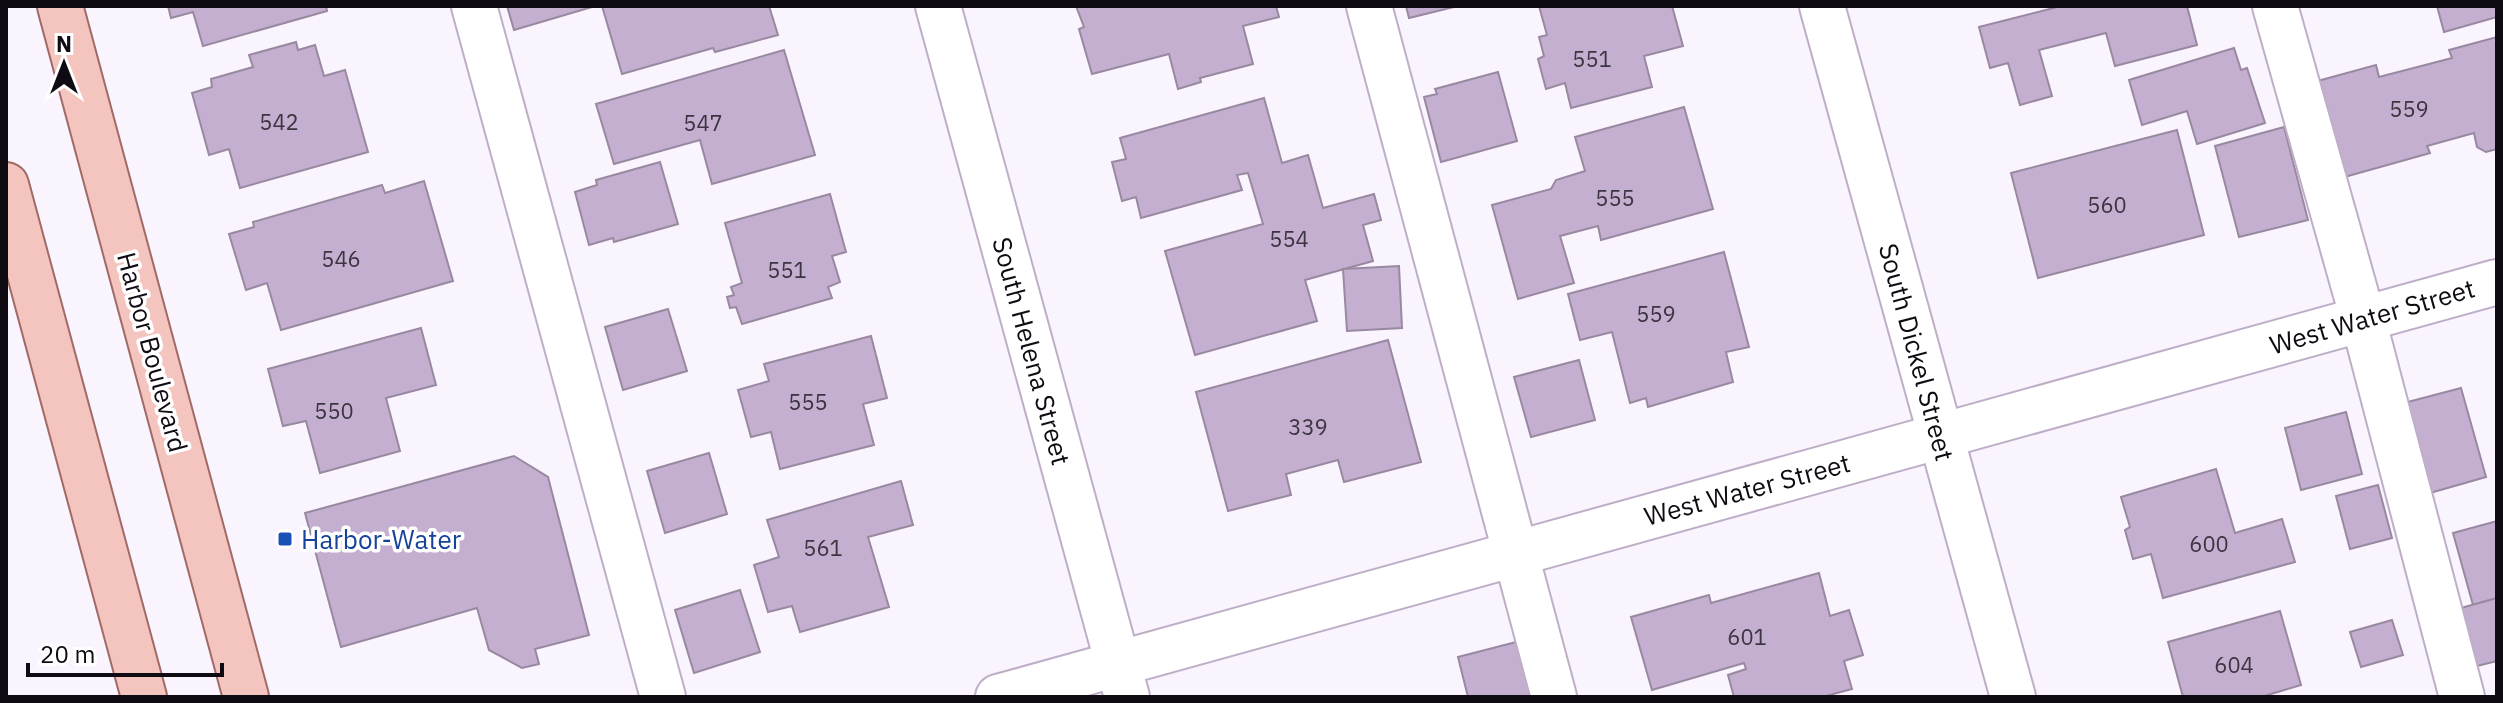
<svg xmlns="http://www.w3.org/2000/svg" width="2503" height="703" viewBox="0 0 2503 703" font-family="'IBM Plex Sans',sans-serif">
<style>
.building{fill:#c5afd1;stroke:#9889a0;stroke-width:2}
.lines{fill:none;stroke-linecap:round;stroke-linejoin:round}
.minor-casing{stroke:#beaec7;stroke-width:48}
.major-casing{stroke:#a06a67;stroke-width:48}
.minor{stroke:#fff;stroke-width:44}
.major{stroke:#f4c4bf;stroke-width:44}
.transit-dot{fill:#1a4fb4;stroke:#fff;stroke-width:3}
.labels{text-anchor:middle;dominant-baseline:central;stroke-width:7;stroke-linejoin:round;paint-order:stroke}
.number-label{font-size:22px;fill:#3d3442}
.street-label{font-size:26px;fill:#100b13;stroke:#fff}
.transit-label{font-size:26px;fill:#164399;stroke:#fff;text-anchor:start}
</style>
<rect width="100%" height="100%" fill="#faf4fe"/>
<g class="building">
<path d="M168,6H326L327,11L203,46L193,12L171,18Z"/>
<path d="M507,6H592V7L514,30Z"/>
<path d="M602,6H769L778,35L715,52L713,48L622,74Z"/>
<path d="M1076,6H1276L1279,17L1243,26L1253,64L1200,78L1201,82L1178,89L1169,54L1092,74L1079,29L1084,27Z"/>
<path d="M1406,6H1458L1409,18Z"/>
<path d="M1539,6H1672L1683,46L1644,56L1652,87L1571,108L1565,83L1546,89L1538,59L1544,56L1539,37L1547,35Z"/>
<path d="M2061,6H2187L2197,45L2115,66L2106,33L2039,50L2052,96L2020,105L2008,63L1990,68L1979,27Z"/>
<path d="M2437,6H2497V17L2444,32Z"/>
<path d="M2497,37V149L2486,152L2477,147L2474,133L2427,146L2430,153L2341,178L2314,82L2376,65L2379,77L2452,58L2449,50Z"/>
<path d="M296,42L298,50L315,45L324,76L345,70L368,152L240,188L229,149L209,155L192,93L212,87L211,79L253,67L249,55Z"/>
<path d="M2234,48L2241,70L2247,68L2265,123L2197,144L2187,111L2142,125L2129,80Z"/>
<path d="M784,50L815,155L712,184L700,140L614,164L596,104Z"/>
<path d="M1498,72L1517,141L1441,162L1424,97L1437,94L1435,89Z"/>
<path d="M1264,98L1282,163L1308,155L1323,208L1374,194L1381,220L1363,225L1373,261L1305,280L1317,321L1195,355L1165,251L1263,224L1248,173L1237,175L1242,190L1141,218L1136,197L1122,201L1112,162L1126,159L1120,138Z"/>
<path d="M1684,107L1713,209L1601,240L1598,226L1560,236L1574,283L1518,299L1492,205L1551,189L1556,180L1585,171L1575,137Z"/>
<path d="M2284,127L2308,220L2239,237L2215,146Z"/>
<path d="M2177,130L2204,235L2038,278L2011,173Z"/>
<path d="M660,162L678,224L614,242L613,238L589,245L575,192L597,185L596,180Z"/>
<path d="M424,181L453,281L281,330L267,283L246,290L229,234L254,227L253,222L382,185L385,193Z"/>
<path d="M830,194L846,252L832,256L840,282L828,287L832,298L742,324L736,307L730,308L727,297L734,295L731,287L742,283L725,223Z"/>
<path d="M1724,252L1749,347L1726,352L1733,382L1648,407L1646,398L1630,403L1612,332L1580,340L1568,294Z"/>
<path d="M1399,266L1402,328L1347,331L1343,269Z"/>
<path d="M668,309L687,371L623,390L605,327Z"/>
<path d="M421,328L436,385L386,398L400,451L320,473L306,421L283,426L268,369Z"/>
<path d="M871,336L887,398L863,404L874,445L780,469L771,432L751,437L738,390L769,381L764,364Z"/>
<path d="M1388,340L1421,462L1344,482L1338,460L1286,474L1291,495L1228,511L1196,392Z"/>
<path d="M1579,360L1595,420L1531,437L1514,377Z"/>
<path d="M2461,388L2486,477L2430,493L2404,403Z"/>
<path d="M2346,412L2362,474L2301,490L2285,428Z"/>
<path d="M709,453L727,514L665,533L647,471Z"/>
<path d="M514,456L548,477L589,635L535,649L539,664L522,668L489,650L477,608L341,647L305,513Z"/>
<path d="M2216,469L2235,533L2282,519L2295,562L2163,598L2151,554L2133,559L2125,530L2130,527L2121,497Z"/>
<path d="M901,481L913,525L868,537L889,607L800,632L792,606L768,612L754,565L779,557L767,520Z"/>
<path d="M2378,485L2392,538L2350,549L2336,496Z"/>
<path d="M2497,521V598L2473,605L2453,533Z"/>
<path d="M1819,573L1830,616L1849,610L1863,655L1844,661L1852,689L1822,697H1734L1728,675L1746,669L1744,663L1652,690L1631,617L1709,595L1711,603Z"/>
<path d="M740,590L760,652L694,673L675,610Z"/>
<path d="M2497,598V661L2477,666L2461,608Z"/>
<path d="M2280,611L2301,685L2261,697H2183L2168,642Z"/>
<path d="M2392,620L2403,655L2361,667L2350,632Z"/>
<path d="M1520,641L1534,697H1468L1458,657Z"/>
</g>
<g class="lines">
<defs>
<g id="minor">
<path d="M474,6L663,697"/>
<path d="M938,6L1127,697"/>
<path d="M1369,6L1554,697"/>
<path d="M1822,6L2013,697"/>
<path d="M2275,6L2363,319L2462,697"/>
<path d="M998,697L2497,282"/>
</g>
<g id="major">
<path d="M60,6L246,697"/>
<path d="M6,185L144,697"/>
</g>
</defs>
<use href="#minor" class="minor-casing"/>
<use href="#major" class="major-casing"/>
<use href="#minor" class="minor"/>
<use href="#major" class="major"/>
</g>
<rect class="transit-dot" x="277" y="531" width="16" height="16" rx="4"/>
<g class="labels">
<g class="number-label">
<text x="1592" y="58">551</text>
<text x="2409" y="108">559</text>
<text x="279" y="121">542</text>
<text x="703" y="122">547</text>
<text x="1615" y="197">555</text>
<text x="2107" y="204">560</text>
<text x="1289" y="238">554</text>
<text x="341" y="258">546</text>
<text x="787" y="269">551</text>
<text x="1656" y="313">559</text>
<text x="808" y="401">555</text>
<text x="334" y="410">550</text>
<text x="1308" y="426">339</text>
<text x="2209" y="543">600</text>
<text x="823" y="547">561</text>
<text x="1747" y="636">601</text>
<text x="2234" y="664">604</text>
</g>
<g class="street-label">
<text transform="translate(2372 316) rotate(-16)">West Water Street</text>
<text transform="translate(1032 351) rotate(75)">South Helena Street</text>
<text transform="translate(153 352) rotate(75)">Harbor Boulevard</text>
<text transform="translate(1917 352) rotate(75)">South Dickel Street</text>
<text transform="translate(1747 489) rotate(-15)">West Water Street</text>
</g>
<g class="transit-label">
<text x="301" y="539">Harbor-Water</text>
</g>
</g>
<rect width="2503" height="703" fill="none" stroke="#100b13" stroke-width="16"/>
<g transform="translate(64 64)" stroke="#ffffff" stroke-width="6" paint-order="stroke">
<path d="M0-6L14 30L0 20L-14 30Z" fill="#100b13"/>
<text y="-12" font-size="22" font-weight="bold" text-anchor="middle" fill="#100b13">N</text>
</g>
<path d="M28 663v12h194v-12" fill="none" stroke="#100b13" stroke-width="4"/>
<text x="40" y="663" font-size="24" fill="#100b13" stroke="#ffffff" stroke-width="6" paint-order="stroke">20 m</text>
</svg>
